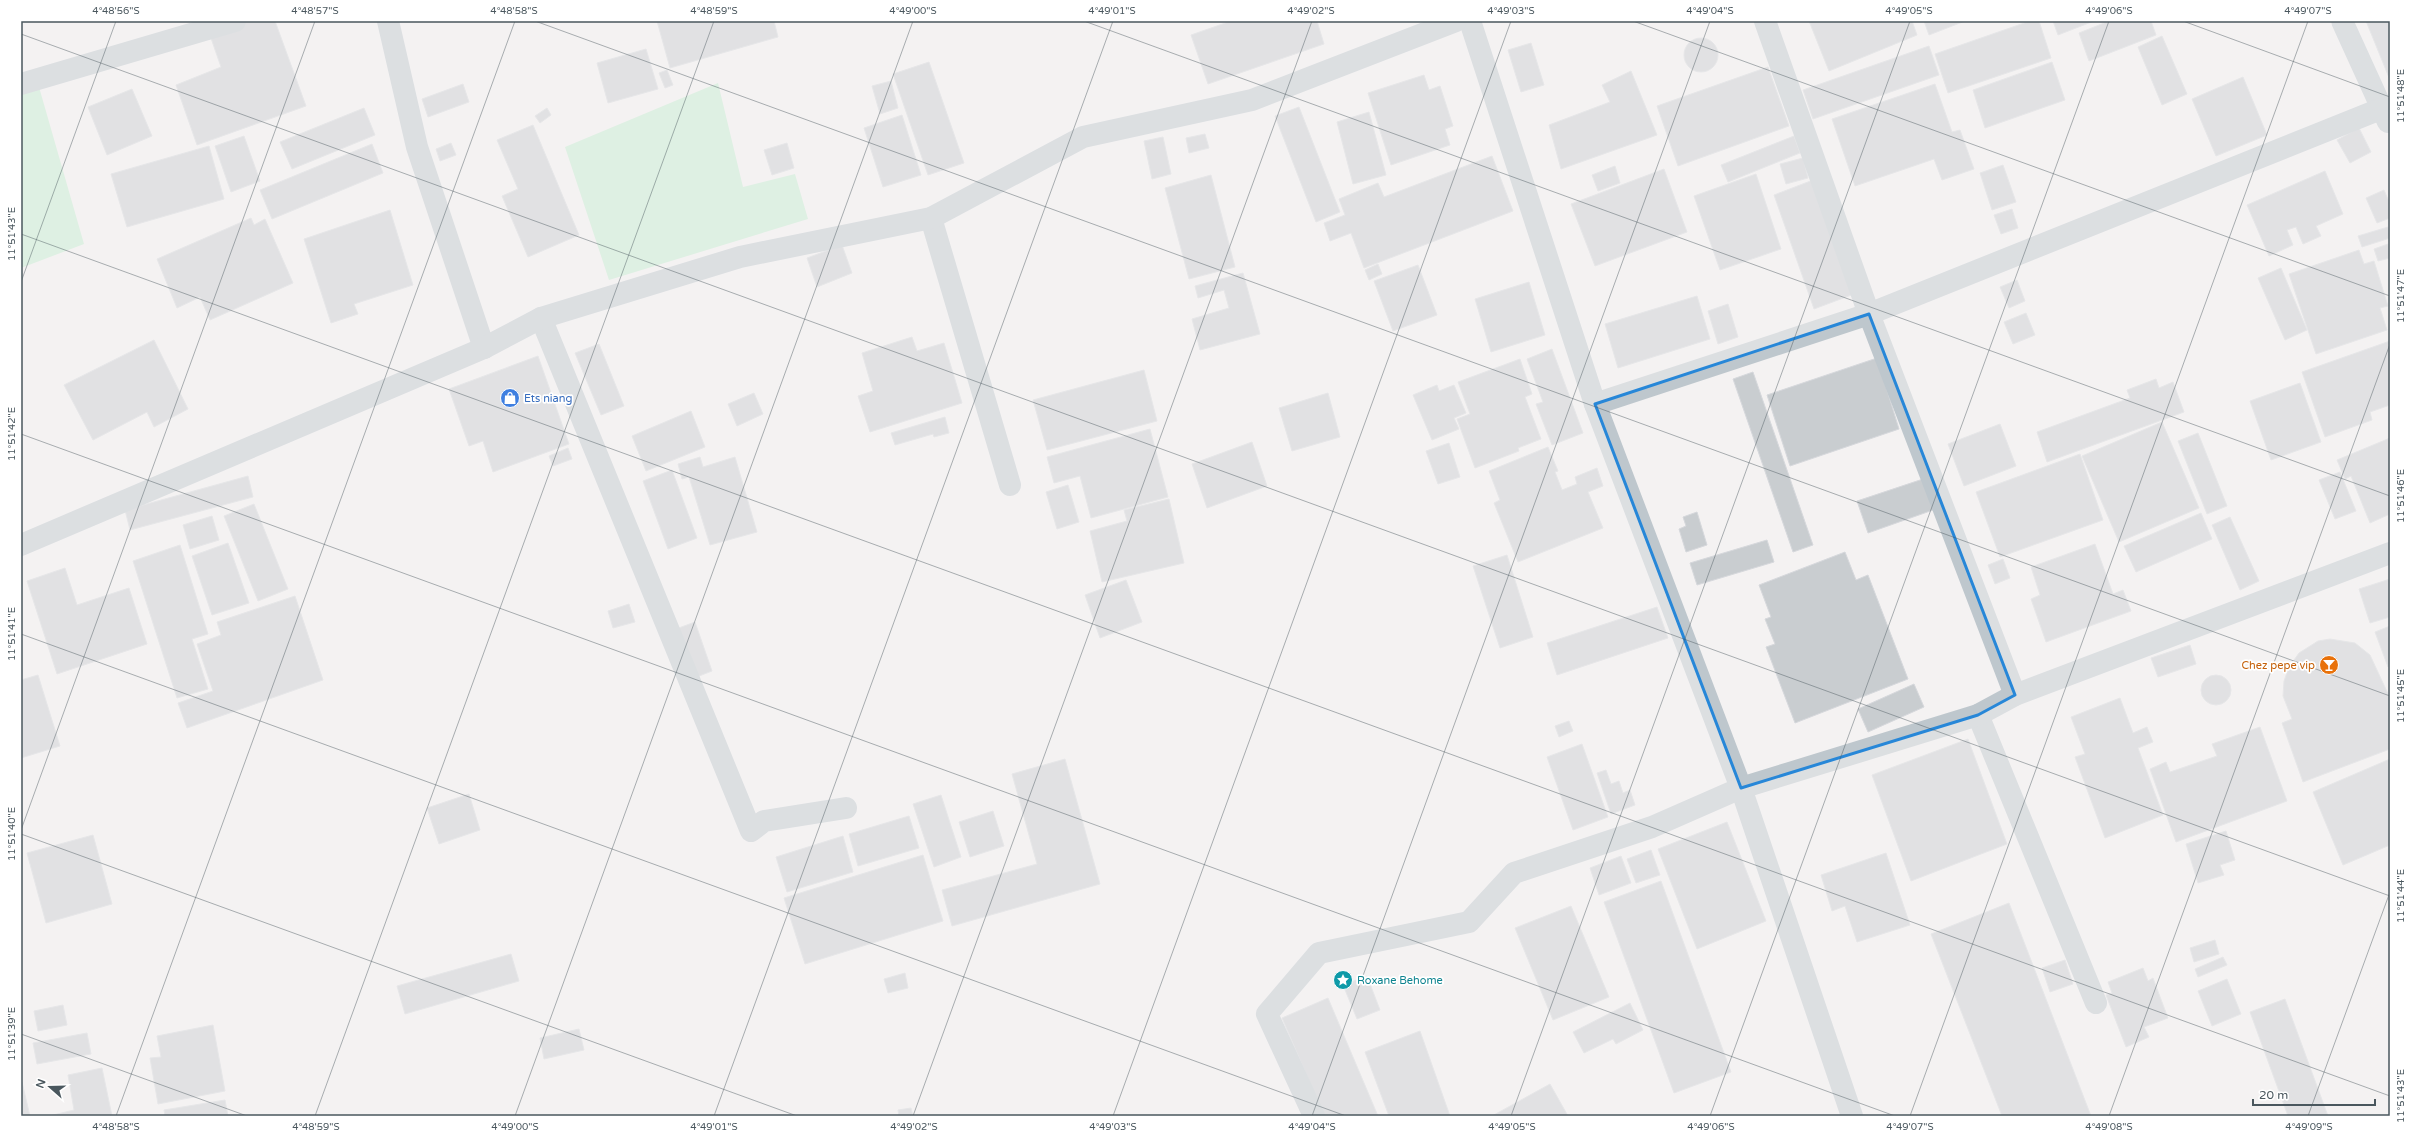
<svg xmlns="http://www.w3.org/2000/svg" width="2411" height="1137" viewBox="0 0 2411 1137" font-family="'Varela Round',sans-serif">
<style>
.green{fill:#c4edd0}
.building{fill:#c9cdd0;stroke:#d6d8dc}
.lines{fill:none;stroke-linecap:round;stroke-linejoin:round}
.minor{stroke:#bec7cd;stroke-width:22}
.marked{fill:none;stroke:#2787d8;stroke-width:3;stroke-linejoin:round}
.ticks{fill:none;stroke:#4a575e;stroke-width:1;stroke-opacity:0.45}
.labels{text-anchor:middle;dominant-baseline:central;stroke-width:3.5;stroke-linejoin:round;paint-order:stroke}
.shop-label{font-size:11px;fill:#366cbe;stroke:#fff;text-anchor:start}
.food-label{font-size:11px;fill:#c56008;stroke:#fff;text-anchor:end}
.culture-label{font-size:11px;fill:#0d838f;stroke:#fff;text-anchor:start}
.neatline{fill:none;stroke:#4a575e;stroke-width:1.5}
.ticks-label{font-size:10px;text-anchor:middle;fill:#4a575e}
</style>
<rect width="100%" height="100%" fill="#f4f2f2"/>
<g class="green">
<path d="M37,80L84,244L21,268V87Z"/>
<path d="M718,83L743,187L795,174L808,219L609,280L565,147Z"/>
</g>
<g class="building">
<path d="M205,21H275L306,106L197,145L176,85L221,67Z"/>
<path d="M657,21H774L778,37L670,68Z"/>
<path d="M1231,21H1317L1324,44L1208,84L1191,35Z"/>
<path d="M1809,21H1912L1917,35L1829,71Z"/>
<path d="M1924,21H1965L1929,35Z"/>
<path d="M2030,21H2039L2051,58L1948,93L1935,54Z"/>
<path d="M2053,21H2094L2058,35Z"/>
<path d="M2109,21H2151L2156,35L2089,61L2079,33Z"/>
<path d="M2366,21H2390V80Z"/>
<path d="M2162,36L2187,94L2162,105L2138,47Z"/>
<circle cx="1701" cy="55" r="17"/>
<path d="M1531,43L1544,85L1521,92L1508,50Z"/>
<path d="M1929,46L1939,75L1813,119L1803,90Z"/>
<path d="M646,49L658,89L608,103L597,63Z"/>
<path d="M929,62L964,163L928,175L893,74Z"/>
<path d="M2052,62L2065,100L1985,128L1973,90Z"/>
<path d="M1768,67L1789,126L1678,166L1657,106Z"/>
<path d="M667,70L673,85L665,88L659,73Z"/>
<path d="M1631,71L1657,135L1561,169L1549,125L1610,102L1602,85Z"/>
<path d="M1424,75L1429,90L1440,86L1453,126L1445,129L1450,145L1391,165L1368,93Z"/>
<path d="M2243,77L2267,135L2216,156L2192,99Z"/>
<path d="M891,81L898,108L880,114L872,86Z"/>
<path d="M463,84L469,102L428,117L422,99Z"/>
<path d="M1935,84L1952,132L1960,130L1974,169L1942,180L1934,159L1855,186L1832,119Z"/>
<path d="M132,89L152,136L107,155L88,107Z"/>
<path d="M1299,107L1340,212L1316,222L1275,116Z"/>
<path d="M364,108L375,135L292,169L280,142Z"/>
<path d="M547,108L551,115L540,123L535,116Z"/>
<path d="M1369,112L1386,175L1353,184L1337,122Z"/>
<path d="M902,115L921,175L883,187L864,128Z"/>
<path d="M533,125L579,235L528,257L502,196L518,189L497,140Z"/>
<path d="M2359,128L2371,152L2350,163L2337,140Z"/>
<path d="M1205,134L1209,148L1189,153L1186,138Z"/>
<path d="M244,136L260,181L231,192L215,146Z"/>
<path d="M1794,136L1800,153L1728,182L1721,165Z"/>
<path d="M1163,137L1171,174L1152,179L1144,141Z"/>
<path d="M451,143L456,155L440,161L436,149Z"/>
<path d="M787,143L794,168L772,175L764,150Z"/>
<path d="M372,144L383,173L272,219L260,190Z"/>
<path d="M209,146L224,199L127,227L111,174Z"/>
<path d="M1492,156L1513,211L1364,268L1351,233L1330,241L1324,223L1345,215L1339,199L1378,183L1384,197Z"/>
<path d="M1803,158L1808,178L1786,184L1780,164Z"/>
<path d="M2003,165L2016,202L1992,210L1980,173Z"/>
<path d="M1615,166L1620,183L1598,191L1592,175Z"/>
<path d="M1664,169L1687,232L1595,266L1571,204Z"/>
<path d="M2325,171L2343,214L2316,226L2321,236L2303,244L2296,227L2287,230L2293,245L2269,256L2247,205Z"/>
<path d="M1756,174L1781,249L1720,270L1694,196Z"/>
<path d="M1211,175L1235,267L1189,279L1165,188Z"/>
<path d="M1813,180L1854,294L1814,309L1774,195Z"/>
<path d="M2384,190L2390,204V218L2377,223L2366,198Z"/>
<path d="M2012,209L2018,228L2001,234L1994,215Z"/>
<path d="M390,210L413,285L354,304L358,314L331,323L304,239Z"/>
<path d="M251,218L254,225L265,219L293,283L210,320L200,297L177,308L157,259Z"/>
<path d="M2388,227L2390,238L2362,247L2358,236Z"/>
<path d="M2388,244L2390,258L2378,261L2374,249Z"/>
<path d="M842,245L852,273L817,287L807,258Z"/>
<path d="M2359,250L2364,264L2374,261L2388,306L2380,308L2387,330L2316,354L2289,274Z"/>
<path d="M1378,264L1382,274L1369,280L1365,270Z"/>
<path d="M1418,265L1437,315L1393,331L1374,281Z"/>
<path d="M2281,268L2307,330L2285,340L2258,278Z"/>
<path d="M1243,273L1260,334L1200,350L1192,319L1229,308L1224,290L1198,298L1195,286Z"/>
<path d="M2017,280L2025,301L2009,308L2000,287Z"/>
<path d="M1529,282L1545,335L1491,352L1475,299Z"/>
<path d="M1697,296L1710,339L1618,368L1605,324Z"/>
<path d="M1728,304L1738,337L1718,344L1708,311Z"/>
<path d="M2026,313L2035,335L2013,344L2004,322Z"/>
<path d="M912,337L917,351L944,343L962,403L870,432L858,396L873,391L862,353Z"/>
<path d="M154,340L188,409L154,427L147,412L93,440L64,385Z"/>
<path d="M2390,341V405L2370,412L2372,420L2325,437L2302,372Z"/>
<path d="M599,344L624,406L601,415L575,353Z"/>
<path d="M1552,349L1583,433L1552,445L1536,404L1543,402L1527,359Z"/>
<path d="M538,356L569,444L493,472L483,441L469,446L449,389Z"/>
<path d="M1877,358L1899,429L1790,466L1767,395Z"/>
<path d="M1520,359L1532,394L1525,397L1541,439L1518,448L1519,451L1475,468L1457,419L1470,414L1458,382Z"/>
<path d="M1144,370L1157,421L1047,450L1033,400Z"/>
<path d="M1753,372L1813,545L1793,552L1733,379Z"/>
<path d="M2156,379L2159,388L2173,382L2184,412L2047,462L2037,432L2130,398L2127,390Z"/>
<path d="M2300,383L2321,442L2271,460L2250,401Z"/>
<path d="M1437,385L1439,391L1454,385L1466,413L1454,418L1459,429L1432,440L1413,395Z"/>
<path d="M754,393L763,414L737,426L728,404Z"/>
<path d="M1328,393L1340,437L1292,451L1279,408Z"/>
<path d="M691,411L705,447L646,471L632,436Z"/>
<path d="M945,417L949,433L934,437L933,434L895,445L891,433Z"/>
<path d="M2162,422L2199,508L2119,542L2082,456Z"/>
<path d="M2000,424L2016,466L1964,486L1948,444Z"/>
<path d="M1150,429L1168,497L1091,518L1080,476L1054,483L1047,457Z"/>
<path d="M2198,433L2227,506L2207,514L2178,441Z"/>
<path d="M2390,438V514L2370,523L2351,476L2345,479L2337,460Z"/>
<path d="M1252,442L1267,486L1207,508L1192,464Z"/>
<path d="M1449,443L1460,477L1438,484L1426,451Z"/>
<path d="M1548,447L1558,471L1555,472L1562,490L1577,484L1575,477L1597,468L1603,486L1588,492L1603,528L1518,562L1494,503L1500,500L1489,471Z"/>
<path d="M568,448L572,459L553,466L549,456Z"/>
<path d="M2080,454L2103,520L2000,557L1976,492Z"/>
<path d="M700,457L703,467L735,457L757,532L710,545L689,477L682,479L678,464Z"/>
<path d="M672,470L697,538L668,549L643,481Z"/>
<path d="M2340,472L2356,511L2335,519L2319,480Z"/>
<path d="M248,476L253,497L130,530L125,510Z"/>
<path d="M1923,479L1933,510L1868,533L1857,501Z"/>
<path d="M1068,485L1079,522L1057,529L1046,492Z"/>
<path d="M1169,499L1184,563L1102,582L1090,531L1127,521L1124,510Z"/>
<path d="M254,504L288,589L258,601L224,516Z"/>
<path d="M1697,512L1707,545L1686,552L1679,529L1686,526L1683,517Z"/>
<path d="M2201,513L2212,539L2136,572L2124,546Z"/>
<path d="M212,516L219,540L190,549L183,525Z"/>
<path d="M2230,517L2259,581L2240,590L2212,525Z"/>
<path d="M1767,540L1774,562L1697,585L1690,563Z"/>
<path d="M228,543L249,603L212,615L192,556Z"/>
<path d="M2095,544L2113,594L2123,590L2131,611L2046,642L2031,599L2040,595L2031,567Z"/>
<path d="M180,545L208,634L192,639L208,689L177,698L133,561Z"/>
<path d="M1845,552L1856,580L1868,575L1908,679L1795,723L1766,647L1775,644L1765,619L1771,617L1759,585Z"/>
<path d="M1507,555L1533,637L1500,648L1473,566Z"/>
<path d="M2003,559L2010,578L1995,584L1988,565Z"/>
<path d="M65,568L77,605L129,588L147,644L57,674L27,581Z"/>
<path d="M2390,579V617L2370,623L2359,589Z"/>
<path d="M1126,580L1142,622L1100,638L1085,595Z"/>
<path d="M295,596L323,680L187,728L178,703L213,691L197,644L221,635L217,622Z"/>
<path d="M629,604L635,622L613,628L608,611Z"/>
<path d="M1657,607L1668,638L1557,675L1547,643Z"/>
<path d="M695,622L712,671L694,678L676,629Z"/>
<path d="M2390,626V666L2388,667L2375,632Z"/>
<path d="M2330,639L2355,643L2370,655L2390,698V749L2303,782L2282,723L2292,719L2283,696L2284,681L2289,667L2299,653L2318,641Z"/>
<path d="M2190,645L2196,664L2158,677L2151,658Z"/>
<path d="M38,675L60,746L21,758V680Z"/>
<circle cx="2216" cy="690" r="15"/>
<path d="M1914,684L1924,707L1868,732L1858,709Z"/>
<path d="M2120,698L2133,733L2147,727L2153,742L2138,748L2163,815L2105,838L2075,757L2085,754L2071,717Z"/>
<path d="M1569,721L1573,731L1559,737L1555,726Z"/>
<path d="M2260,727L2287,801L2176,842L2150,769L2166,762L2170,772L2217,756L2212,744Z"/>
<path d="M1968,739L2007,844L1911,881L1872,775Z"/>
<path d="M1582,744L1608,817L1573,830L1547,757Z"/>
<path d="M1065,759L1100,884L952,926L942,890L1037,864L1012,774Z"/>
<path d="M2390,759V845L2343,865L2313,792Z"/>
<path d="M1606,770L1611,784L1619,781L1623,793L1630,790L1635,805L1611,814L1597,773Z"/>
<path d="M469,794L480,830L439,844L427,808Z"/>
<path d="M941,795L961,857L934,867L913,804Z"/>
<path d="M993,811L1004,846L970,857L959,822Z"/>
<path d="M909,816L919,848L858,866L849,834Z"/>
<path d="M1727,822L1766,921L1697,949L1658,849Z"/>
<path d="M2226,831L2235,860L2220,865L2224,875L2198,883L2186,844Z"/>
<path d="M93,835L112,904L46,923L27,853Z"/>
<path d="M843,836L853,872L787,892L776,857Z"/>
<path d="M1651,850L1660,875L1636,883L1627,859Z"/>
<path d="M1886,853L1910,925L1857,942L1845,906L1832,911L1821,875Z"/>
<path d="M923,855L943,921L805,964L784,898Z"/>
<path d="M1621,856L1631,883L1599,895L1590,868Z"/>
<path d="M1661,881L1731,1072L1674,1093L1604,902Z"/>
<path d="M2009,903L2091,1116H2002L1931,934Z"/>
<path d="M1571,906L1609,997L1553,1020L1515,928Z"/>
<path d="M2215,940L2219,954L2194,962L2190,948Z"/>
<path d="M511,954L519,981L405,1014L397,986Z"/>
<path d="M2223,957L2227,965L2198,977L2195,969Z"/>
<path d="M2065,960L2073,984L2050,992L2042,968Z"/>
<path d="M2143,968L2148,981L2153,978L2168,1018L2144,1027L2149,1037L2126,1047L2106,995L2112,993L2108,982Z"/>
<path d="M905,973L908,988L888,993L884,979Z"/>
<path d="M1367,976L1380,1010L1357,1019L1343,985Z"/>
<path d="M2227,979L2241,1014L2212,1026L2198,991Z"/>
<path d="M1328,998L1378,1116H1324L1282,1018Z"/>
<path d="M2285,999L2328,1116H2288L2250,1012Z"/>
<path d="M1630,1003L1643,1030L1616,1044L1613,1039L1584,1053L1573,1032Z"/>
<path d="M63,1005L67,1025L38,1031L34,1011Z"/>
<path d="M213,1025L225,1091L158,1104L150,1058L161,1057L157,1036Z"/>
<path d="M579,1029L584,1050L544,1059L540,1038Z"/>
<path d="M1420,1031L1450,1116H1389L1365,1052Z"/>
<path d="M87,1033L91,1054L37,1064L33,1043Z"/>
<path d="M102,1068L112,1116H49L74,1110L68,1075Z"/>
<path d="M21,1082H22L30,1116H21Z"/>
<path d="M1550,1084L1568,1116H1492Z"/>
<path d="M225,1100L228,1116H165L164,1110Z"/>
<path d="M911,1108L913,1116H899L898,1110Z"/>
</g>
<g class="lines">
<g class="minor">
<path d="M388,21L417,147L484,348"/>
<path d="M1470,21L1595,404L1741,788L1852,1116"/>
<path d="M1765,21L1869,314L2015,695"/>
<path d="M2342,21L2388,122"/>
<path d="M21,84L235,21"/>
<path d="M931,218L1010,485"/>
<path d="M541,318L751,831L764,821L846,808"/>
<path d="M1595,404L1869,314L2383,108L2390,113"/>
<path d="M21,545L484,348L541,318L740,257L931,218L1083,137L1252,100L1456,21"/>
<path d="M1978,715L2096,1003"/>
<path d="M1314,1116L1267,1014L1319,953L1469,922L1514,873L1652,827L1741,788L1978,715L2015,695L2390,553"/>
</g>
</g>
<path d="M0 0H2411V1137H0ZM1869,314L2015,695L1978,715L1741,788L1595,404Z" fill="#f4f2f2" fill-opacity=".55" fill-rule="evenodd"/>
<path class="marked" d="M1869,314L2015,695L1978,715L1741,788L1595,404Z"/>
<path class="ticks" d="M535,21L2390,696M1084,21L2390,496M1633,21L2390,296M2183,21L2390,97M21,34L2390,896M21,234L2390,1096M21,282L116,21M21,434L1895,1116M21,634L1346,1116M21,830L315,21M21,834L797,1116M21,1034L247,1116M116,1116L515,21M315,1116L714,21M515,1116L913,21M714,1116L1113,21M913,1116L1312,21M1113,1116L1511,21M1312,1116L1710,21M1511,1116L1910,21M1710,1116L2109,21M1910,1116L2308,21M2109,1116L2390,344M2308,1116L2390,892"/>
<defs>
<symbol id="shop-disc" viewBox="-11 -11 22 22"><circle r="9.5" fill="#3f7fe0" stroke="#fff"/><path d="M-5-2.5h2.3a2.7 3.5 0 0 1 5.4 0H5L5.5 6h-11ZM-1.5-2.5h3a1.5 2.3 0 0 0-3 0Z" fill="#fff"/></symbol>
<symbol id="bar-disc" viewBox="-11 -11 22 22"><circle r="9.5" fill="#e8710a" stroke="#fff"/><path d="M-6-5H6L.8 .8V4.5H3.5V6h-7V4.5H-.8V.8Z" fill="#fff"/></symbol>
<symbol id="sight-disc" viewBox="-11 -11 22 22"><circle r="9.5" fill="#0f9aa8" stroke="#fff"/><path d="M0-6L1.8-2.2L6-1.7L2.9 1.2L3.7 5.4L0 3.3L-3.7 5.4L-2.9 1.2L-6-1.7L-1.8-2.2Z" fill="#fff"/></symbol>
</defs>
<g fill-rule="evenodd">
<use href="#shop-disc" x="499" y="387" width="22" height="22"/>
<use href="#bar-disc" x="2318" y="654" width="22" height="22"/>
<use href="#sight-disc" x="1332" y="969" width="22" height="22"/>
</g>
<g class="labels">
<g class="shop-label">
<text x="524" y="398">Ets niang</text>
</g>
<g class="food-label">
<text x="2315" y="665">Chez pepe vip</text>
</g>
<g class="culture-label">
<text x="1357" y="980">Roxane Behome</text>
</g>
</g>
<rect width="2411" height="1137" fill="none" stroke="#ffffff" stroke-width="44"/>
<g transform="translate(50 1087) rotate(290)" stroke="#ffffff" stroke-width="3" paint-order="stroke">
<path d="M0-3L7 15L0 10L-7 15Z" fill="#4a575e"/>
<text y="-6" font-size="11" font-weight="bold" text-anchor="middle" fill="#4a575e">N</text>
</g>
<path d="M2253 1099v6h122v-6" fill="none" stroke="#4a575e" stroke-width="2"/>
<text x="2259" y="1099" font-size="12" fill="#4a575e" stroke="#ffffff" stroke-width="3" paint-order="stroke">20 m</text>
<rect x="22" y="22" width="2367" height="1093" class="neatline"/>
<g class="ticks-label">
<text x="116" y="14">4°48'56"S</text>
<text x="315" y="14">4°48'57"S</text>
<text x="514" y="14">4°48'58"S</text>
<text x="714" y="14">4°48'59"S</text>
<text x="913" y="14">4°49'00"S</text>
<text x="1112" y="14">4°49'01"S</text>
<text x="1311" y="14">4°49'02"S</text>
<text x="1511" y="14">4°49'03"S</text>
<text x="1710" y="14">4°49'04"S</text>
<text x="1909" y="14">4°49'05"S</text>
<text x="2109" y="14">4°49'06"S</text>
<text x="2308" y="14">4°49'07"S</text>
<text transform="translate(2400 96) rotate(-90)" y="4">11°51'48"E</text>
<text transform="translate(11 234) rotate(-90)" y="4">11°51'43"E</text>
<text transform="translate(2400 296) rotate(-90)" y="4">11°51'47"E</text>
<text transform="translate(11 434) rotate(-90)" y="4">11°51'42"E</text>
<text transform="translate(2400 496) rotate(-90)" y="4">11°51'46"E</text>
<text transform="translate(11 634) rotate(-90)" y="4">11°51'41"E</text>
<text transform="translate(2400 696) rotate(-90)" y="4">11°51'45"E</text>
<text transform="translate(11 834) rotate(-90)" y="4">11°51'40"E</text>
<text transform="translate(2400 896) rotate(-90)" y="4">11°51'44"E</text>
<text transform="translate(11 1034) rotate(-90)" y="4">11°51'39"E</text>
<text transform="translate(2400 1096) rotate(-90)" y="4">11°51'43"E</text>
<text x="116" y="1130">4°48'58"S</text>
<text x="316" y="1130">4°48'59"S</text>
<text x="515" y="1130">4°49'00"S</text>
<text x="714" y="1130">4°49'01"S</text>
<text x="914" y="1130">4°49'02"S</text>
<text x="1113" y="1130">4°49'03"S</text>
<text x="1312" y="1130">4°49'04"S</text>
<text x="1512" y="1130">4°49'05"S</text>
<text x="1711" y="1130">4°49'06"S</text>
<text x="1910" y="1130">4°49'07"S</text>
<text x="2109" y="1130">4°49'08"S</text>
<text x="2309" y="1130">4°49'09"S</text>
</g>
</svg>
